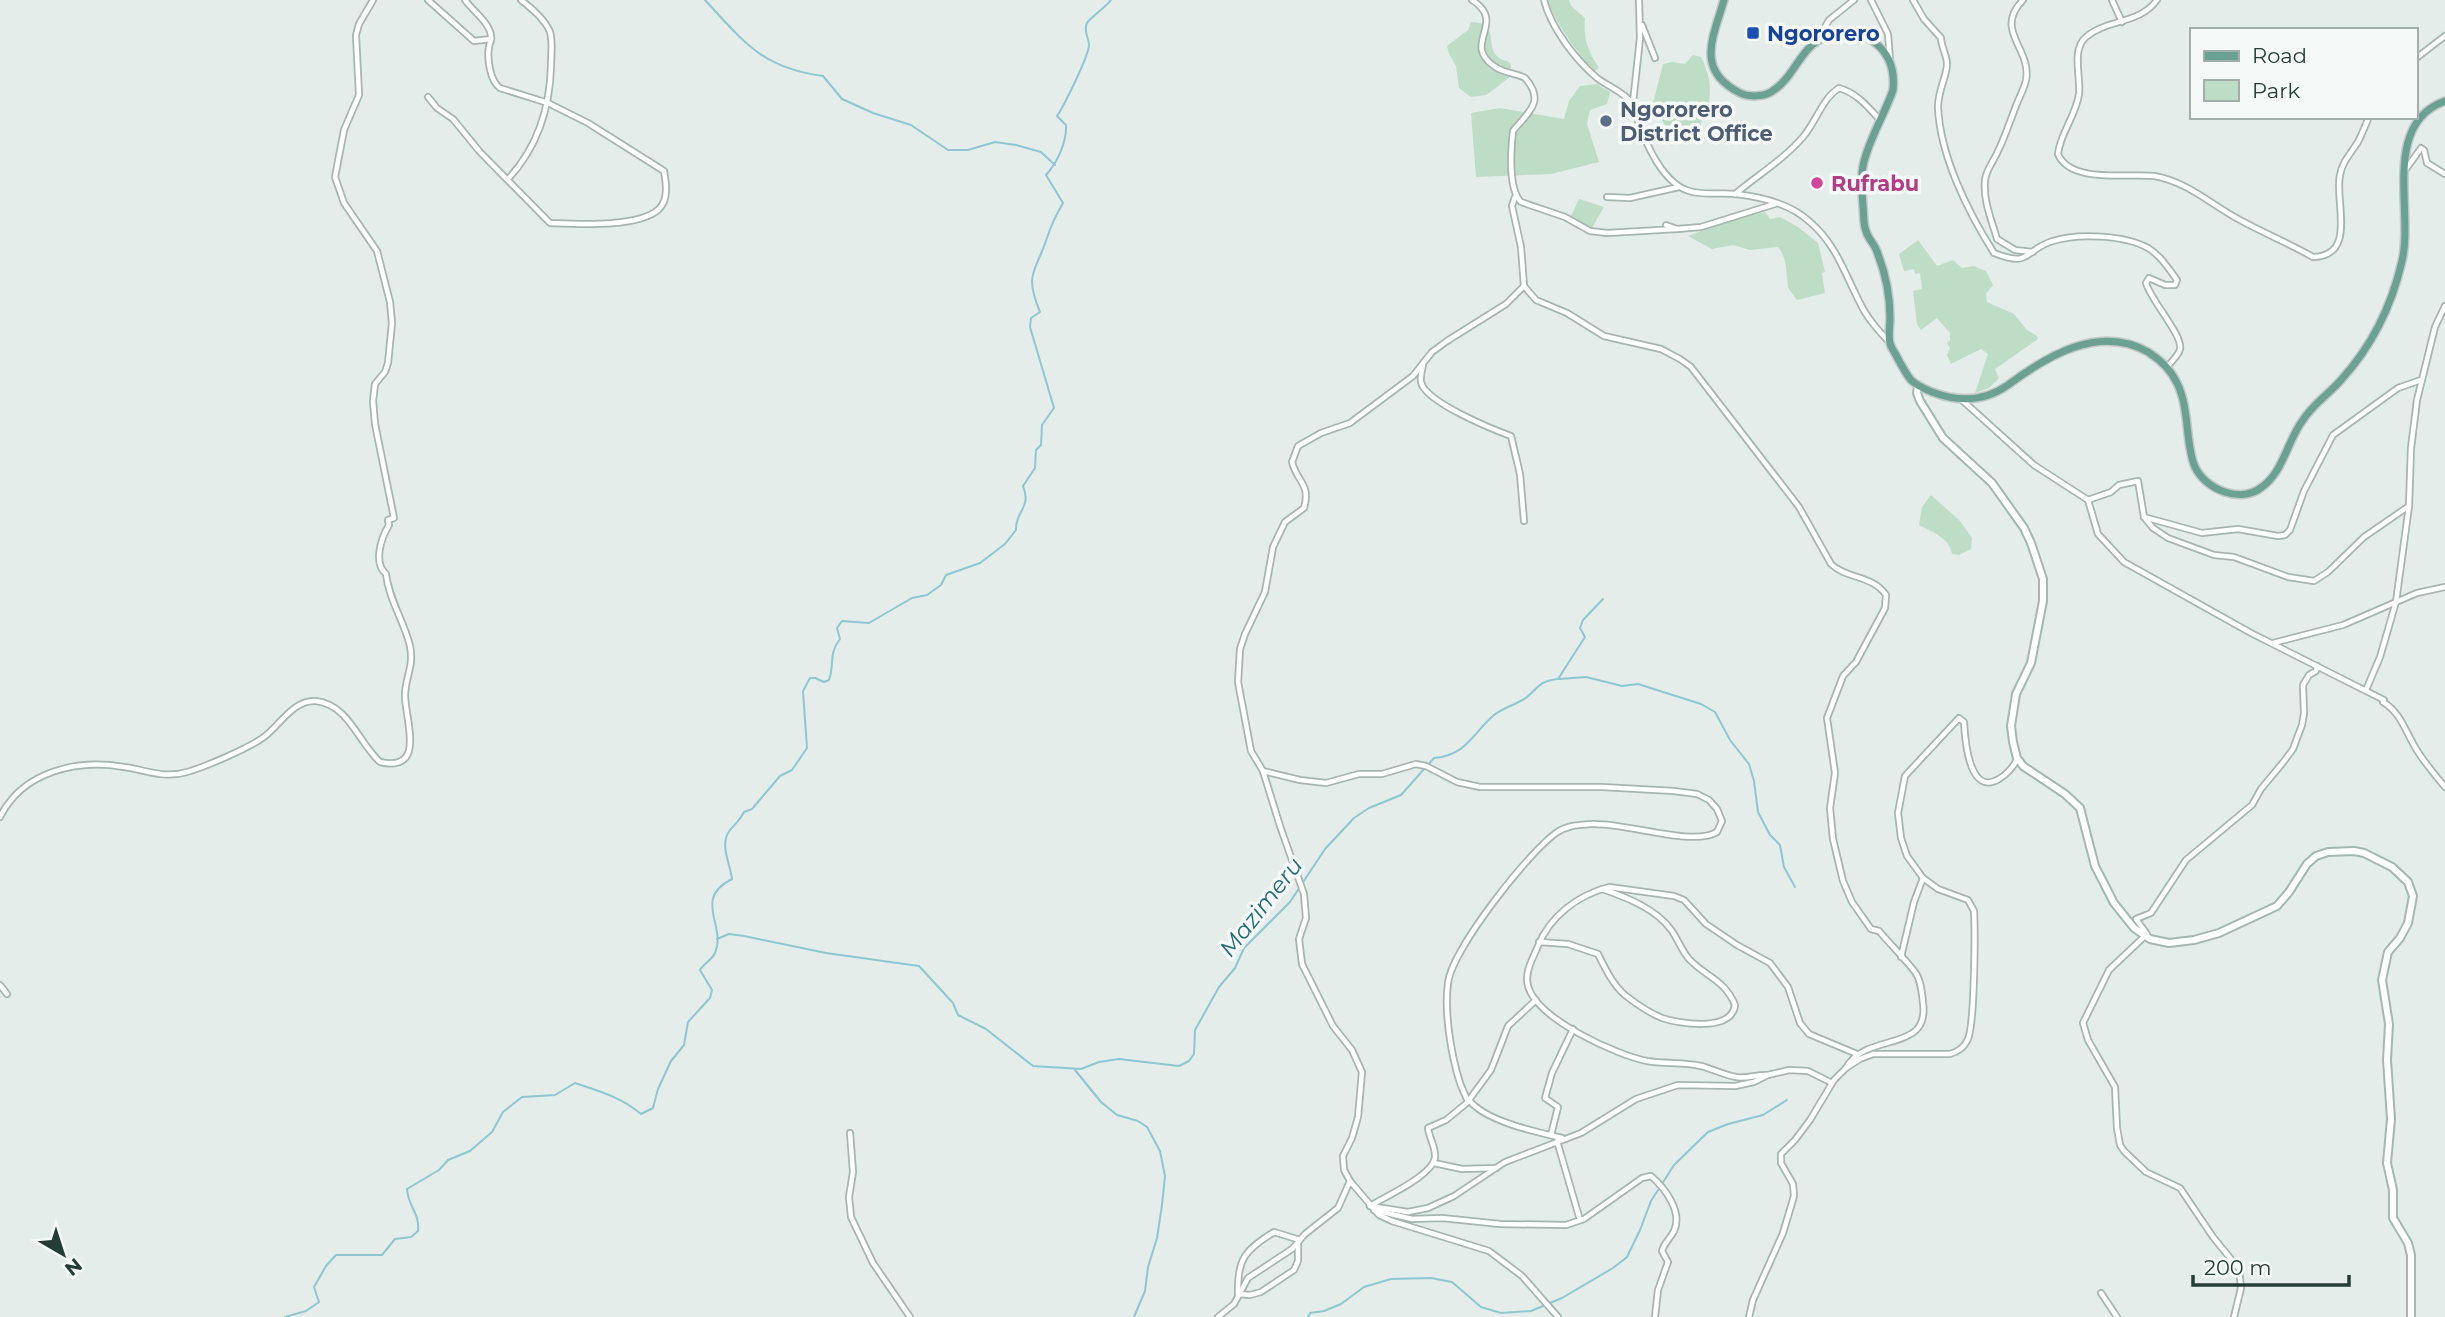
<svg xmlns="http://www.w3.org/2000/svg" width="2445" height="1317" viewBox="0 0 2445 1317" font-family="Montserrat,sans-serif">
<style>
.green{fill:#beddc6}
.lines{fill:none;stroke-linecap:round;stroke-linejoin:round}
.stream{stroke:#8ec7d0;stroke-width:2}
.street-casing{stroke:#a7b5b0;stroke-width:8}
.secondary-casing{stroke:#a3b8b0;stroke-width:10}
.primary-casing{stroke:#c2c9c7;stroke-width:10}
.street{stroke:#fff;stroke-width:4.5}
.secondary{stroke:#fff;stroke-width:6}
.primary{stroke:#6aa192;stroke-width:7}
.transit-dot{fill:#1a4fb4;stroke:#f5f9f7;stroke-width:2.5}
.service-dot{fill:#5c6f8a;stroke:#f5f9f7;stroke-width:2.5}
.hotel-dot{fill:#d1479c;stroke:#f5f9f7;stroke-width:2.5}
.labels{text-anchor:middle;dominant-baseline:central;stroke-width:7;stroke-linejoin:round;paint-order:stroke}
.transit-label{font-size:21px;font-weight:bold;fill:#164399;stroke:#f5f9f7;text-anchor:start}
.service-label{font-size:21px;font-weight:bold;fill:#4e5e75;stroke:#f5f9f7;text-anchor:start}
.hotel-label{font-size:21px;font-weight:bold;fill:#b23c85;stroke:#f5f9f7;text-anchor:start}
.water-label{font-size:23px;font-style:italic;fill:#1f6b79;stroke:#f5f9f7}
</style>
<rect width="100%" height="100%" fill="#e4ede9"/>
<g class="green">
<path d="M1547,0H1569L1571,6L1585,18C1583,39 1588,51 1599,68L1593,72C1575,48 1558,27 1547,0Z"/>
<path d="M1471,22C1499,22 1486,43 1496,55C1500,61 1506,59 1511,64L1510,77L1486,95L1471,97L1459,88L1456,66L1449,54L1447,46L1468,30Z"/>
<path d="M1693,55L1701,57C1713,80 1713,103 1700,125L1666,126L1652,107L1663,64L1672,62L1685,64Z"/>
<path d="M1597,84L1610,92L1607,104L1590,110L1587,124L1599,162L1551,174L1476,177L1471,113L1500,108L1564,119L1569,101L1580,86Z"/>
<path d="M1579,199L1604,207L1592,228L1570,218Z"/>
<path d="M1765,212L1770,219L1780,217L1798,227L1818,243L1825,272L1822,273L1825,293L1797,300C1794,295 1789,291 1788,286C1786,273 1787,257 1778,247L1750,250L1733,245L1712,249L1688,236L1731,220Z"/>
<path d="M1918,240L1937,266L1953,260L1962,268L1974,266L1986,271L1993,285L1986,294L1987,302L2014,314L2027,330L2037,336L2038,339L1995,369L1999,378L1989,388L1975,393L1988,354L1981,349L1951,364L1947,355L1950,348L1947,343L1950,340V333L1937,318L1921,330L1917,324L1913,291L1922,289L1920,273L1915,274L1914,269L1904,271L1899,254Z"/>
<path d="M1931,495L1960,521L1972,538L1971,549L1959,555L1952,554C1950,538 1932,532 1919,525L1922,507Z"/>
</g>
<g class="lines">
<g class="stream">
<path d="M705,0C744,42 762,68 823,76L842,99L873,113L911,125L948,150H968L995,142L1016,145L1041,152L1055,165"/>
<path d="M1559,679L1586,677L1622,686L1638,684L1701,704L1715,712L1730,740L1749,764L1754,781L1758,812L1770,835L1780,845L1784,867L1795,887"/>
<path d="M717,939L729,934L744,936L826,953L919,966L953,1003L958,1015L986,1029L1033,1066L1081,1069L1099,1062L1119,1059L1179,1066L1189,1061L1194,1054L1195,1030L1219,987L1235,968L1244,948L1290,902L1325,849L1354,818L1369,808L1401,795L1434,758C1467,755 1472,734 1494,715C1504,707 1516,705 1527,697C1539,687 1539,681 1558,679L1585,637L1580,628L1583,620L1603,599"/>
<path d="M1075,1070L1101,1102L1117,1115L1138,1121L1147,1127L1160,1151L1165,1176L1162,1205L1157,1238L1148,1267L1145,1291L1134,1317"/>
<path d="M285,1317L306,1311L319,1302L314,1287L326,1266L336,1255H382L395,1239L411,1237L418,1231C420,1213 408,1207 407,1189L439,1170L448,1160L470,1151L492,1132L503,1112L522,1097L555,1095L575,1083C599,1091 621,1097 641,1114L653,1108L658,1089L671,1061L684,1045L688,1022L710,998L712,990L700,970C704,963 712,960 715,953C727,926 692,899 732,879C730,863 719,844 730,830C736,823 740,820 744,812L752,809L780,776L792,770L807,748L803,691L810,678H815L824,682L829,680C835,662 828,655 840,639L837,628L842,621L869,623L912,598L927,595L941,585L946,575L980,563L1005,544L1016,530C1015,511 1032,508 1023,486L1035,468L1036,450L1041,445L1042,425L1054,408L1030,327L1031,318L1040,312C1024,273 1035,274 1047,238C1051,225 1056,215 1063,203L1046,175C1057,163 1067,142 1066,125L1057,116C1064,106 1089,55 1089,45C1089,38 1083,31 1087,23C1091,17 1106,7 1111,0"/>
<path d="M1308,1317L1310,1313L1324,1311L1341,1304L1364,1287L1391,1279L1431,1278L1452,1282L1481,1307L1501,1313L1531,1311L1562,1298L1613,1268L1627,1257L1640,1230L1651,1201L1674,1165L1708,1132L1728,1124L1763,1115L1787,1100"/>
</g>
<defs>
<g id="street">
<path d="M428,0L474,41L491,39"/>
<path d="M1472,0C1508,23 1461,43 1494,66C1502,73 1516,73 1525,78C1546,102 1528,112 1513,131C1511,149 1508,189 1521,202L1565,217L1590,231L1607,233L1677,229"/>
<path d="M1544,0C1551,28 1575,59 1597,78C1609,87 1624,92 1633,104C1640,131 1659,182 1689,191C1705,196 1720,192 1736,194C1762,197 1791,204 1810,222C1836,244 1845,274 1860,303C1867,318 1878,330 1889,342"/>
<path d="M1871,0L1888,34L1890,60"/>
<path d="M1913,0L1924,19L1941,38C1941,47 1947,55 1947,64C1947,76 1938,90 1938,107C1940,156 1968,212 1994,253C2032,268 2023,250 2053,241C2078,233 2125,235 2148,248C2160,255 2169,269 2177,280L2175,285H2165L2149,278L2146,283C2151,301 2183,335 2180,349C2179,355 2171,362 2167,367"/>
<path d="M2023,0C1993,31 2032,48 2026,80C2024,89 2019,98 2016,106C2010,121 2005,137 1998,151C1994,161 1985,171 1985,181C1983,201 1992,221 1997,239L2015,250L2033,252"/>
<path d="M2112,0L2122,22"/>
<path d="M2157,0C2140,24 2107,19 2086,37C2071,50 2081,76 2079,94C2076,116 2060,133 2058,154C2070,184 2129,173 2154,176C2186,181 2212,205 2240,220C2264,233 2290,244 2313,257C2358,256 2334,200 2340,175C2342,162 2351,153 2358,142C2362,134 2365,126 2369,117"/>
<path d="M1642,25L1655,58"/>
<path d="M1818,39L1829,20L1854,0"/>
<path d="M2415,59L2445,36"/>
<path d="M428,97L437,108L453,119L480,152L550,223C577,224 639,228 659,209C669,199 666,182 664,171L588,123L548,103L500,88C490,81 487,59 489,47C490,39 492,44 491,36C490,23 472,10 465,0"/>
<path d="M1633,103L1640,38L1639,0"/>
<path d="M2404,172L2421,148L2424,150L2427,163L2445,174"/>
<path d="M508,179C538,147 550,108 551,65C551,54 553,42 550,32C545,19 531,8 521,0"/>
<path d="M1735,194C1758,175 1784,159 1803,137C1816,122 1822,99 1839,88C1857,93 1868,107 1880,120"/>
<path d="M1515,197L1512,206L1521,247L1524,286L1536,300L1567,313L1604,336L1661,349L1680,359L1691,367L1799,507L1831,564C1846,579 1873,575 1886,595L1885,608L1856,662L1843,676L1827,718L1835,773L1830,808L1833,839L1843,881L1852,902L1871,929L1879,931C1891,945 1904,958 1915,972C1921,980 1922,993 1923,1003C1930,1054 1866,1031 1846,1068"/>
<path d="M1607,197L1630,198L1679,187"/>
<path d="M1666,225L1677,229L1701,227L1775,204"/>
<path d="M1524,286L1506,304L1447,341L1432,352L1413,376L1350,423L1321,433L1298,446L1292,462C1297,482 1311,484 1304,508L1285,522L1273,547L1265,592L1245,634L1240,649L1238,682L1251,751L1263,771L1280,826L1304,894L1306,918L1299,939L1302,964L1333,1026L1352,1050L1362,1072L1358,1117L1352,1138L1343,1156L1344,1170L1350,1181L1379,1215L1392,1221L1489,1251L1522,1276L1558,1317"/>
<path d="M1423,365C1422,370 1420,377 1421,382C1425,402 1492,429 1511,436L1520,474L1524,521"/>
<path d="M1962,400L2034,465L2088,500L2098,534L2124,562L2251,633L2384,700L2383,702C2400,712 2405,730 2415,747C2423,761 2434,774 2445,787"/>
<path d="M2088,500L2111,492L2119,485L2138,481L2144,517L2153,528L2168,538L2214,555L2234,557L2288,577L2314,581L2328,572L2364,537L2409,506"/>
<path d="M2144,517L2202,533L2238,529L2278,536L2285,535L2290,530L2304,491L2333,435L2398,388L2421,380"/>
<path d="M2273,643L2343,625L2417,593L2445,587"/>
<path d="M2366,690L2380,657L2396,602L2409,506L2411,448L2417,400L2435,327L2445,306"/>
<path d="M1263,771L1300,780L1326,783L1359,774H1382L1416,764L1426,766L1457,782L1480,787H1602L1674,791L1697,794L1709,800L1717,809L1722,821L1717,832C1693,847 1624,822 1592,824C1579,825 1567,825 1556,833C1528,853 1452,949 1448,983C1444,1011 1451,1055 1460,1083C1462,1089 1466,1096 1468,1102L1446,1120L1428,1128C1429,1137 1435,1146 1435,1155C1437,1174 1384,1197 1370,1206"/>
<path d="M0,817C23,771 77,759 124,767C146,770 164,779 187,772C205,767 249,748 264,737C279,726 294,699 316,701C349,705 358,742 380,762C428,773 404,717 405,694C406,675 414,666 410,646C404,621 389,600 386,574C373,563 381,538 389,525L388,520L394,518L375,424L373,401L375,384L385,372L388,363L392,323L390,302L377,251L344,203L335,177L344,130L359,95L356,35L359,24L373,0"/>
<path d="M1539,942L1568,944L1598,954C1605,968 1613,985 1625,995C1635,1003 1650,1013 1662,1018C1680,1024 1732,1032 1735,1005C1725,980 1706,977 1689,959C1682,951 1678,940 1672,931C1657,909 1626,897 1602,889"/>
<path d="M1901,957L1914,902L1923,878"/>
<path d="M0,985L7,994"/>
<path d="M1536,1000L1508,1026L1491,1070L1469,1100C1485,1121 1536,1132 1562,1138"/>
<path d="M1768,1075C1757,1074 1747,1079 1736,1077C1724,1075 1713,1069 1701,1066C1683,1062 1665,1064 1647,1061C1616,1055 1537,1019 1528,986C1524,973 1533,958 1538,946C1550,916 1578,895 1609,887L1674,896L1684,900L1706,924L1737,945L1770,963L1788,987L1800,1023L1809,1034L1857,1054"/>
<path d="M850,1133L853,1172L849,1197L851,1217L873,1263L910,1317"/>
<path d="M1551,1135L1558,1107L1545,1098L1552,1073L1573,1029"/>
<path d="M1557,1141L1580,1220"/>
<path d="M1434,1163L1462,1169L1496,1168"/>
<path d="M1370,1206L1408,1212L1428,1208L1454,1196L1505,1162L1581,1133L1636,1099L1678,1085L1735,1086L1754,1082L1768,1075L1789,1070L1808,1071L1832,1083"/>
<path d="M1374,1210L1412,1219L1442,1218L1500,1224L1566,1225L1584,1219L1642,1178L1651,1176C1665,1188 1683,1212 1674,1231C1670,1239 1664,1243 1662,1251L1668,1262L1658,1290L1655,1317"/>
<path d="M1298,1243V1261L1294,1270L1261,1292L1250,1295L1238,1294C1237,1259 1245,1250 1274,1232L1300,1240"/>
<path d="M2101,1293L2117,1317"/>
<path d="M1218,1317L1234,1304L1248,1278L1292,1249L1305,1234L1338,1208L1350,1181"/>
<path d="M1749,1317L1753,1300L1783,1233L1794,1196L1793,1184L1781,1163V1154L1795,1140L1810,1120L1834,1080L1846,1068L1860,1059L1873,1054H1950C1957,1052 1964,1047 1967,1041C1975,1029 1975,931 1974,911L1968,900L1938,889L1923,878L1907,856L1901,838L1898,813L1905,776L1959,718L1964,722C1965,740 1969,797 1999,779C2007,774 2013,768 2017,759"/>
<path d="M2234,1317L2241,1288L2239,1269L2213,1237L2180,1188L2146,1172L2124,1151L2120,1145L2117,1128L2115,1087L2088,1040L2083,1023L2109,970L2147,934L2136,919L2151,913L2186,860L2252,805L2261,789L2285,760L2293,749L2302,725L2304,713L2303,685L2309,675L2316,671L2317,666"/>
</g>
<path id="secondary" d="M1918,385L1917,393L1920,401L1943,438L1992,483L2024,528L2031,543L2043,579V601L2031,663L2016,694L2011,726L2013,742L2017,758L2023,766L2065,794L2080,808L2095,866L2114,903L2134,928L2150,939L2169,943L2194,940L2219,933L2277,906L2289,892L2307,864L2316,856L2328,852L2354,851L2364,853L2392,867L2408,882L2413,896L2408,923L2400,938L2388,952L2382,980L2389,1024L2387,1060L2391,1119L2387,1163L2393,1190V1218L2408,1243L2411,1255V1317"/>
<path id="primary" d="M1724,0C1713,38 1695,70 1740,93C1748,97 1763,97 1771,92C1799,75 1800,38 1838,34C1852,32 1863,34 1874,42C1890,54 1895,71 1893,90C1885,113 1872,134 1865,158C1860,173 1862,191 1863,206C1864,214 1863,224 1866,231C1867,236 1872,242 1875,247C1885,270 1890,293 1890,318C1890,326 1888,336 1890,343C1891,348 1896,354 1898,359C1902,366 1906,374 1911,380C1917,386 1925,389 1932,392C1958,402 1984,402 2008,385C2047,356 2099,324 2148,352C2159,359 2171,370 2177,383C2190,409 2185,444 2195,467C2206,490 2241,504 2262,487C2284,471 2287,441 2303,420C2313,404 2329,394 2341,380C2372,346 2392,305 2402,261C2414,212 2381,124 2445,101"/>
</defs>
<use href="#street" class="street-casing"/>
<use href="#secondary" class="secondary-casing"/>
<use href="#primary" class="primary-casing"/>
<use href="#street" class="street"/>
<use href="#secondary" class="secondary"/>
<use href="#primary" class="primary"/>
</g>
<rect class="transit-dot" x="1746" y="26" width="14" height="14" rx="3.5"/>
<circle class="service-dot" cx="1606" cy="121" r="7"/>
<circle class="hotel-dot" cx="1817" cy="183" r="7"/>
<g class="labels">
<g class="transit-label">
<text x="1767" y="33">Ngororero</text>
</g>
<g class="service-label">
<text x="1620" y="109">Ngororero<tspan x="1620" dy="24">District Office</tspan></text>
</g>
<g class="hotel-label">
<text x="1831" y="183">Rufrabu</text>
</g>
<g class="water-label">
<text transform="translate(1261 907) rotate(-52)">Mazimeru</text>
</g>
</g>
<rect x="2190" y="28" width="228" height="91" fill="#f5f9f7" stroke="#a1aeaa" stroke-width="2"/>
<rect x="2204" y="51" width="35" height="10" fill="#6aa192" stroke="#a1aeaa" stroke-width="2"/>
<text x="2252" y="63" font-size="21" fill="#243e37">Road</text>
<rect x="2204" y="80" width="35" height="21" fill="#beddc6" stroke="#a1aeaa" stroke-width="2"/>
<text x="2252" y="98" font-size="21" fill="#243e37">Park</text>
<g transform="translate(63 1254) rotate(141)" stroke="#f5f9f7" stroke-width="5" paint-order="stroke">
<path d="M0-5L12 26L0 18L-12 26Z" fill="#243e37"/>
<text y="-10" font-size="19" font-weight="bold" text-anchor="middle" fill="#243e37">N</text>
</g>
<path d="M2193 1275v10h156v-10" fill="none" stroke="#243e37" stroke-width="3.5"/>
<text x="2204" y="1275" font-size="21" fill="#243e37" stroke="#f5f9f7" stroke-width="5" paint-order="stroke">200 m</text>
</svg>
